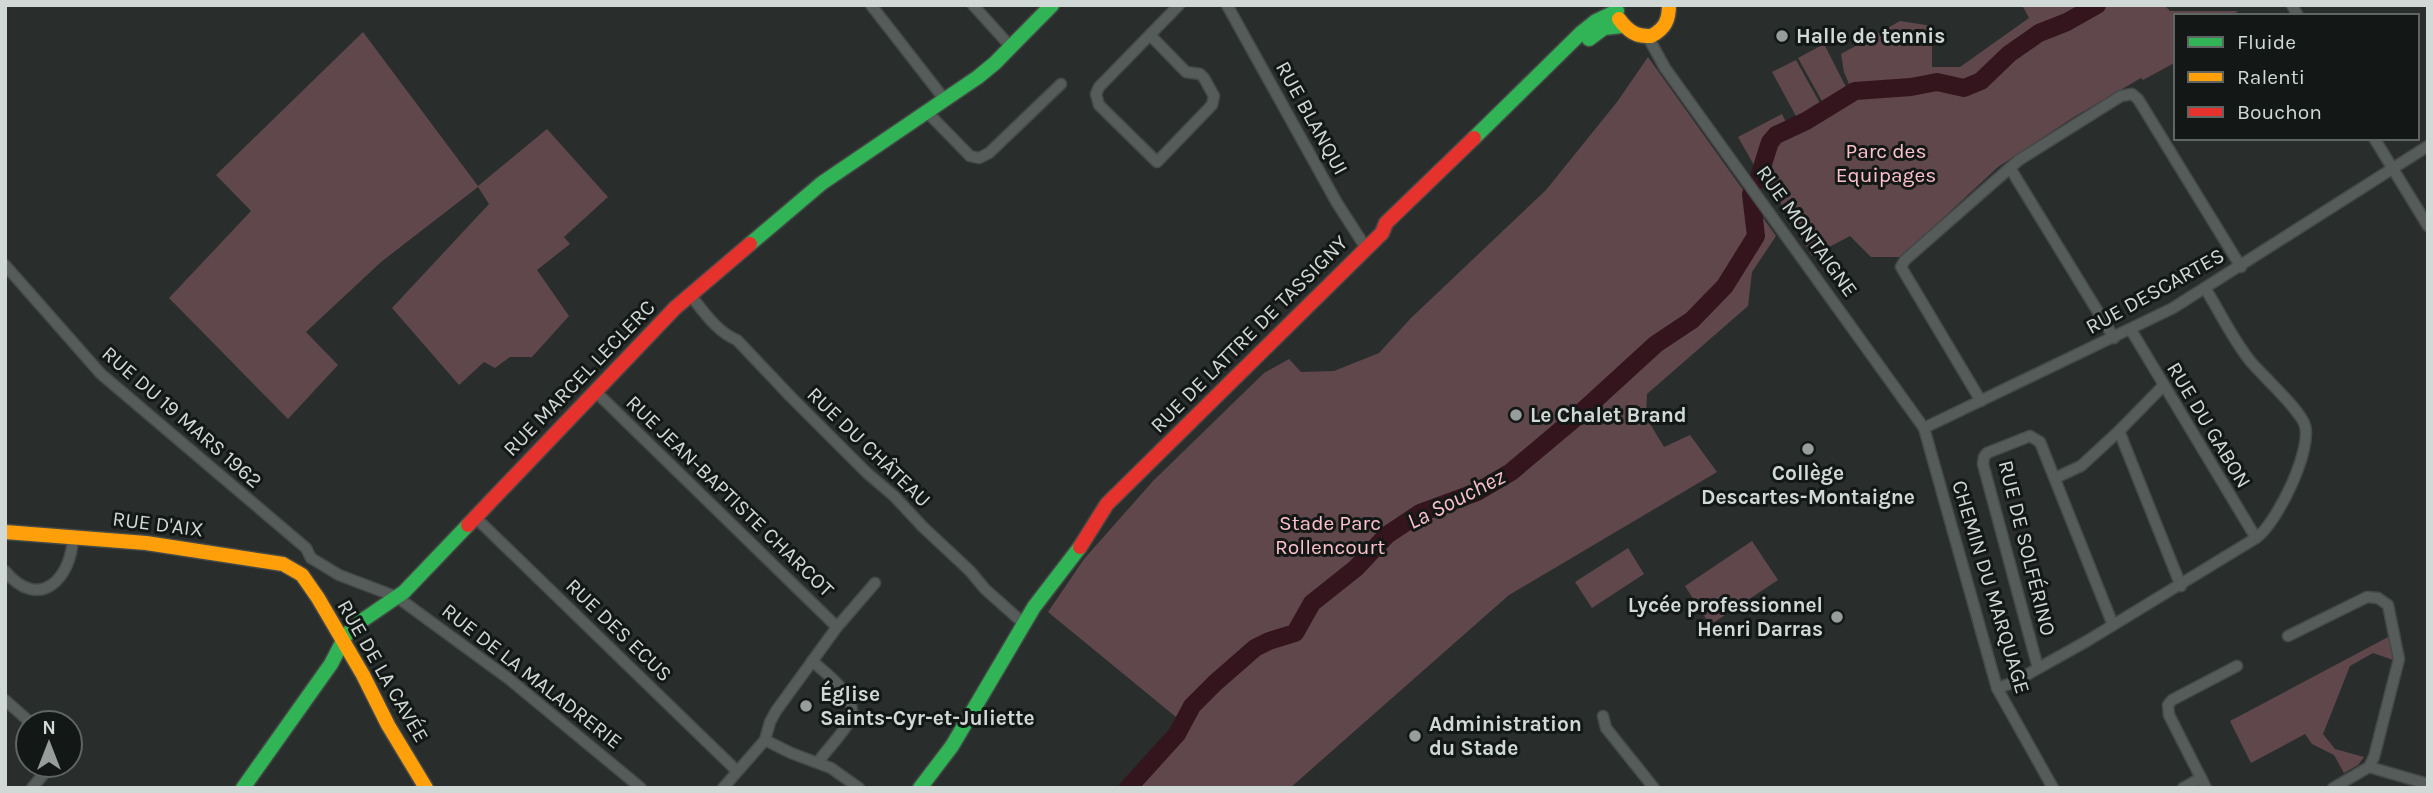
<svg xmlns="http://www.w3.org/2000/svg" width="2433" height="793" viewBox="0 0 2433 793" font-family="Karla,sans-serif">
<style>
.green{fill:#5f474c}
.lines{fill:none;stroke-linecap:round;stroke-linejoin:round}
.river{stroke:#34141d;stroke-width:18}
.street-casing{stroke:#444947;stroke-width:13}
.fast-casing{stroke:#444947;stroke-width:17}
.slow-casing{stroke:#444947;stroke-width:17}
.jam-casing{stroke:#444947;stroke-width:17}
.street{stroke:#565c5a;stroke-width:10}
.fast{stroke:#30b455;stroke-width:14}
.slow{stroke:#ff9f0a;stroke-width:14}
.jam{stroke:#e5322d;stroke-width:14}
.poi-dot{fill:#969d9b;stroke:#131816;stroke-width:2.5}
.labels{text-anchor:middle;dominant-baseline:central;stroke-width:6;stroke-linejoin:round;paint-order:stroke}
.poi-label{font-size:21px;font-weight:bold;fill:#d1d9d6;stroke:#131816;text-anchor:start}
.street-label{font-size:21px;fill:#d1d9d6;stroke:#131816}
.park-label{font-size:21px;fill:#fec1cd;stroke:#131816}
.water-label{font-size:23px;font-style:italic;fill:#fcbfcc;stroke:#131816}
</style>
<rect width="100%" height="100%" fill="#292e2d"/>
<g class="green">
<path d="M2022,5H2164L2170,11H2238L2232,16H2176V62L2143,80L2141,78L2074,117L1998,167L1901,257H1871L1850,236L1812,256L1800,235L1798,224L1764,183L1738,137L1782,114L1788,126L1852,91L1844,72L1841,54L1900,21L1932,26V67H1960L2029,18Z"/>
<path d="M363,32L478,186L547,129L608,197L564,237L570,244L537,270L569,316L532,357H510L495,368L484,362L459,385L392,308L489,204L478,187L381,262L306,332L338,365L288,419L169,298L251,211L216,175Z"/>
<path d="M1824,44L1847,89L1823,103L1798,58Z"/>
<path d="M1648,57L1776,236L1752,272L1748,306L1647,394L1646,417L1664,447L1690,435L1717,472L1509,595L1290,788H1122L1182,722L1048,612L1084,559L1153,481L1264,373L1289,359L1301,372L1334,371L1379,353L1411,318L1546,190L1617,102Z"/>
<path d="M1796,60L1821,105L1797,118L1772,72Z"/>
<path d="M1752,541L1778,580L1710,625L1685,586Z"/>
<path d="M1628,548L1644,574L1592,608L1575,582Z"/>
<path d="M2390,636L2396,661L2373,653L2350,666L2323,734L2335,749L2364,757L2358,765L2344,773L2334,755L2312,744L2305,734L2251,763L2230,721Z"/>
</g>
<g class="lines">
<g class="river">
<path d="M1758,180L1770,142L1776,135L1806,121L1855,91L1911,87L1937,82L1964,88L1981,81L2009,54L2039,33L2067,22L2097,5"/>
<path d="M1128,788L1177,734L1192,706L1215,683L1255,648L1269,641L1295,633L1312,603L1356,568L1387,535L1420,513L1477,492L1511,472L1574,419L1656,344L1692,320L1725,286L1756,236L1751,194"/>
</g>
<defs>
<g id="street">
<path d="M871,5L945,100"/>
<path d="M973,5L1011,47"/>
<path d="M1227,5L1337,203L1366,248"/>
<path d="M2292,5L2298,16"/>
<path d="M1150,35L1186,72L1200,74L1204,78L1214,96L1212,105L1157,162L1099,105L1096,94L1099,87L1179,5"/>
<path d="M1648,37L1665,68L1924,428L1997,688L2053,788"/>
<path d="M927,112L970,156L979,158L989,153L1061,84"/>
<path d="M2374,138L2428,226"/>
<path d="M2010,168L2114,338"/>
<path d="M5,265L101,374L306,548L311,558"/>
<path d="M691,296C704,312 717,332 737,340L790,396L867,473L894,496L923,527L970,571L985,589L1023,623"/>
<path d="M2131,330L2256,538"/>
<path d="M596,392L837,627"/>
<path d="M1981,401L1901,267L1905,260L2019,160L2121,96L2132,94L2138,99L2241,267"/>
<path d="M1924,428L2173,308L2428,146"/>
<path d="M2119,431L2181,586"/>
<path d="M2055,478L2081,466L2119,431L2163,386"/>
<path d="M475,517L737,771"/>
<path d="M311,558L339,575L397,597L509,679L641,788"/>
<path d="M5,571C39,612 72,579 73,536"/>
<path d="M2288,636L2367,597L2378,598L2388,605L2399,659L2374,757L2369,767L2333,788"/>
<path d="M812,661C827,674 862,699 849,722C841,736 828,748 818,762"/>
<path d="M2038,668L1983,464L1984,457L1987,453L2030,436L2040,442L2113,625"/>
<path d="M1997,688L2012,683L2087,641L2256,538C2276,525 2315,446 2304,423C2297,407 2264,377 2251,362C2233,340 2220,312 2205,288"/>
<path d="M5,700L31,723"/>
<path d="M1603,716L1606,728L1654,788"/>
<path d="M765,740L791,753L831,768L859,788"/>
<path d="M2369,767L2428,784"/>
<path d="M32,788L51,765"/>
<path d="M723,788L765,740L770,722L776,711L837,627L875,583"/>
<path d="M2183,788L2201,778"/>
<path d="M2206,788L2169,715L2168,705L2172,700L2237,666"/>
</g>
<g id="fast">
<path d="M1589,39L1604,28L1622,26"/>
<path d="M1474,138L1581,33L1596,21L1617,11"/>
<path d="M750,244L822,183L978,77L995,63L1052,5"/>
<path d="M243,788L331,664L346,635L360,622L404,592L468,525"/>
<path d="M920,788L952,746L1034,607L1080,547"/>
</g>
<g id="slow">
<path d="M1619,19C1628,31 1636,37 1651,36C1665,29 1669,20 1669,5"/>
<path d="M5,532L146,543L283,564L302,575L318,598L363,675L388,725L426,788"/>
</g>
<g id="jam">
<path d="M468,525L675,308L750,244"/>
<path d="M1080,547L1107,504L1382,233L1386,223L1474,138"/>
</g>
</defs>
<use href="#street" class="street-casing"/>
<use href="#fast" class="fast-casing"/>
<use href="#slow" class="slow-casing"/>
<use href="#jam" class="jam-casing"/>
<use href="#street" class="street"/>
<use href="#fast" class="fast"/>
<use href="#slow" class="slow"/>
<use href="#jam" class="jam"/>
</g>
<g class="poi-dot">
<circle cx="1782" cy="36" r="7"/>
<circle cx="1516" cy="415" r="7"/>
<circle cx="1808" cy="449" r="7"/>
<circle cx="1837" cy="617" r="7"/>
<circle cx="806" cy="706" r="7"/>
<circle cx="1415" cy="736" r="7"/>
</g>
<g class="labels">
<g class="poi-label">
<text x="1796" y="36">Halle de tennis</text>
<text x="1530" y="415">Le Chalet Brand</text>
<text x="1808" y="473" text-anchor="middle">Collège<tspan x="1808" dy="24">Descartes-Montaigne</tspan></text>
<text x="1823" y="605" text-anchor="end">Lycée professionnel<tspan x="1823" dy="24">Henri Darras</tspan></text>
<text x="820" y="694">Église<tspan x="820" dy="24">Saints-Cyr-et-Juliette</tspan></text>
<text x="1429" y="724">Administration<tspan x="1429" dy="24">du Stade</tspan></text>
</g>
<g class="street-label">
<text transform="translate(1312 118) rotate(61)">RUE BLANQUI</text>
<text transform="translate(1807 231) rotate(54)">RUE MONTAIGNE</text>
<text transform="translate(2155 291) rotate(-29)">RUE DESCARTES</text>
<text transform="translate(1249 334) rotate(-45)">RUE DE LATTRE DE TASSIGNY</text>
<text transform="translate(579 378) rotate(-46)">RUE MARCEL LECLERC</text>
<text transform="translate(182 417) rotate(41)">RUE DU 19 MARS 1962</text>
<text transform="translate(2209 425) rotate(59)">RUE DU GABON</text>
<text transform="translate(869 447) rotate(44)">RUE DU CHÂTEAU</text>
<text transform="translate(730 496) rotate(44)">RUE JEAN-BAPTISTE CHARCOT</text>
<text transform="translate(158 524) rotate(7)">RUE D'AIX</text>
<text transform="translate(2027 548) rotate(76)">RUE DE SOLFÉRINO</text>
<text transform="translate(1991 587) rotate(73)">CHEMIN DU MARQUAGE</text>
<text transform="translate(619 630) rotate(44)">RUE DES ECUS</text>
<text transform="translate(383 671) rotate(60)">RUE DE LA CAVÉE</text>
<text transform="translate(532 676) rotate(38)">RUE DE LA MALADRERIE</text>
</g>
<g class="park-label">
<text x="1886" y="151">Parc des<tspan x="1886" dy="24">Equipages</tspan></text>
<text x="1330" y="523">Stade Parc<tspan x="1330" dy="24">Rollencourt</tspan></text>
</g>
<g class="water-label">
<text transform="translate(1456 499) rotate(-27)">La Souchez</text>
</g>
</g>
<rect width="2433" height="793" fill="none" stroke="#d1d9d6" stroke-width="14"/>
<rect x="2174" y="14" width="245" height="126" fill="#131816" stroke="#5f6563" stroke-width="2"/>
<rect x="2188" y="37" width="35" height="10" fill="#30b455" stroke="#5f6563" stroke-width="2"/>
<text x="2237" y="49" font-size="21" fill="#d1d9d6">Fluide</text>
<rect x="2188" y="72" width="35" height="10" fill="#ff9f0a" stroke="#5f6563" stroke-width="2"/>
<text x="2237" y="84" font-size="21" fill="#d1d9d6">Ralenti</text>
<rect x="2188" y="107" width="35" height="10" fill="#e5322d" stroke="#5f6563" stroke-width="2"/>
<text x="2237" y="119" font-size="21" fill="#d1d9d6">Bouchon</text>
<g transform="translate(49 744)"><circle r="33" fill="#131816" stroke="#5f6563" stroke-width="2"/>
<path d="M0-5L12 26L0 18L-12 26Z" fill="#969d9b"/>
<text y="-10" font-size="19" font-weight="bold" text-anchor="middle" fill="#d1d9d6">N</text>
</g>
</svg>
